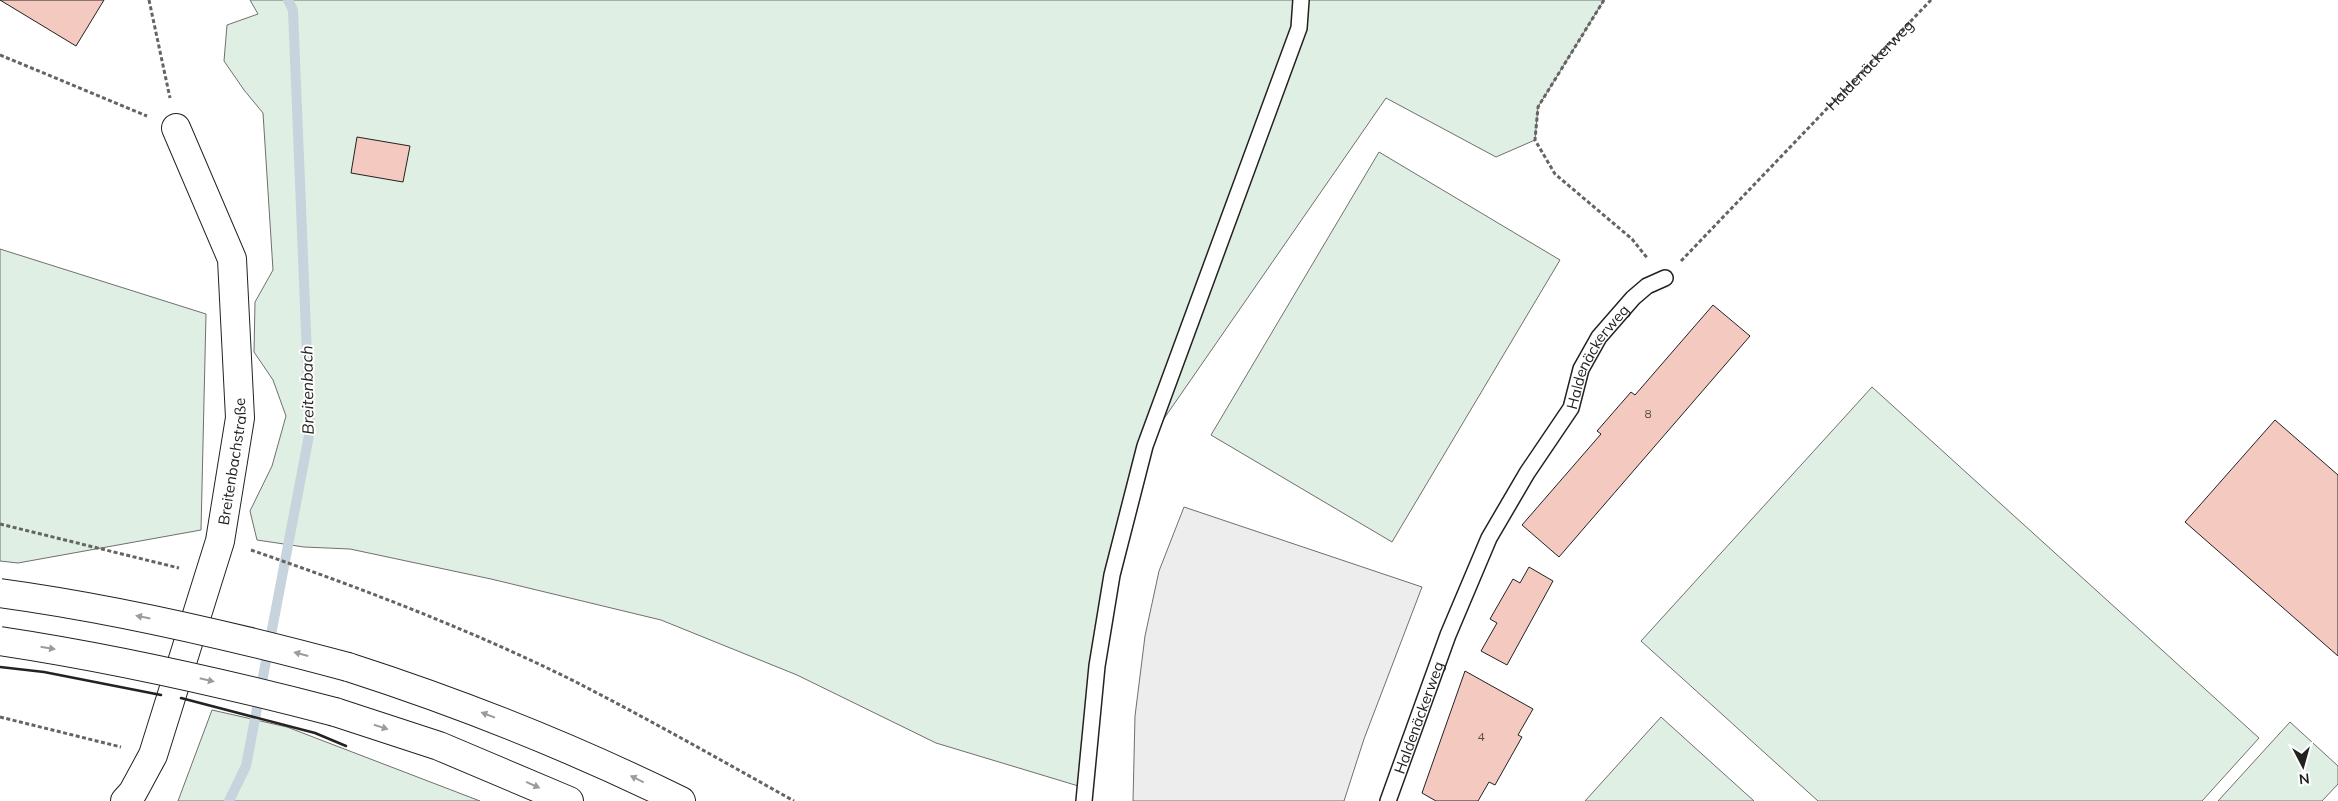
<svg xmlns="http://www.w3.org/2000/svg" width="2338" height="801" viewBox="0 0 2338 801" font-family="Mulish,sans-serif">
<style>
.green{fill:#e0efe3;stroke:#6f6f6f}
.parking{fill:#ededed;stroke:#6f6f6f}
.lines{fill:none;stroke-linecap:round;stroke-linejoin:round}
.stream{stroke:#c7d3dd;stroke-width:10}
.building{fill:#f3c9c0;stroke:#222}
.lane-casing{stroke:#222;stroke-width:18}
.street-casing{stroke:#222;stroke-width:30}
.highway-casing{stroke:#222;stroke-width:30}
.path{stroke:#646464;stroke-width:3;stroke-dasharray:4 2.5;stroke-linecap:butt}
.lane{stroke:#fff;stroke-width:15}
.street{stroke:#fff;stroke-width:28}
.highway{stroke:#fff;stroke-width:28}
.highway-bridge-casing{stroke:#222;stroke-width:30;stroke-linecap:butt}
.highway-bridge{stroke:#fff;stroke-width:28}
.wall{stroke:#222;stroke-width:2.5}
.oneway{fill:#9c9c9c}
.labels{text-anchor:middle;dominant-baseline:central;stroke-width:4;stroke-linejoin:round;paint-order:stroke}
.number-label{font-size:12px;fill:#564c4a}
.street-label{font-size:15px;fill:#222;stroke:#fff}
.water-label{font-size:16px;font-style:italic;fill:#222;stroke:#fff}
</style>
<rect width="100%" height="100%" fill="#fff"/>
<g class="green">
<path d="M250,0H1604L1538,107L1535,140L1496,157L1386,98L1145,446L1112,575L1085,788L936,743L797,675L661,620L491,579L350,549L304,547L257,540L250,511L272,466L286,416L273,380L254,352L255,302L273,270L263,113L244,90L224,61L227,25L258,14Z"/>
<path d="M1379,152L1560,260L1392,542L1211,435Z"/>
<path d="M0,249L206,314L201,530L18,563L0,561Z"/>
<path d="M1872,387L2259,738L2202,801H1818L1641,641Z"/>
<path d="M212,710L287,727L480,801H178Z"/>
<path d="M1661,717L1754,801H1585Z"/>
<path d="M2290,722L2338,766V784L2322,801H2218Z"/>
</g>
<path class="parking" d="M1184,507L1422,587L1364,739L1344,801H1133L1135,716L1145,636L1159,571Z"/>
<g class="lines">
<path class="stream" d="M229,801L246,766L310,430L293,10L288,0"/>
</g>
<g class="building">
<path d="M0,0H104L76,46Z"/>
<path d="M357,137L410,146L403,182L351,173Z"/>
<path d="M1713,305L1750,336L1559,557L1522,525L1601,434L1597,431L1631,392L1635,395Z"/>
<path d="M2275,420L2338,475V656L2185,522Z"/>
<path d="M1529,567L1553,581L1507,665L1481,651L1497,623L1490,619L1513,579L1520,583Z"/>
<path d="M1465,671L1533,709L1518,735L1522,737L1495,785L1489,782L1478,801H1436L1422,793Z"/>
</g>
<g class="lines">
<defs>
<g id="lane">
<path d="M1084,801L1097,666L1112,575L1145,446L1299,28L1301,0"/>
<path id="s2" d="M1388,801L1448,635L1489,538L1527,473L1571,408L1581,369L1599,337L1633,298L1647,286L1665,278"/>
</g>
<g id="street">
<path id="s3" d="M125,801L133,792L153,755L220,541L240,418L232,259L176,128"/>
</g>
<g id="highway">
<path d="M348,667C463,704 573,748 681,801"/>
<path d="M335,712L439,746L569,801"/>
</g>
</defs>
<use href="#lane" class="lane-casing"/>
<use href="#street" class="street-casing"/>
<use href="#highway" class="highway-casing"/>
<g class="path">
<path d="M149,0L170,98"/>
<path d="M1604,0L1538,107L1535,140L1555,174L1632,239L1648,259"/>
<path d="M0,55L147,116"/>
<path id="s1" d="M1681,261L1931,0"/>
<path d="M0,524L179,568"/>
<path d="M251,550C361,588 469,629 574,681C648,719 721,760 794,801"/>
<path d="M0,717L121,747"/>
</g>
<use href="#lane" class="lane"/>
<use href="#street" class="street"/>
<use href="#highway" class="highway"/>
<defs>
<g id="highway-bridge">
<path d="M0,593C118,609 233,636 348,667"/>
<path d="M0,641C113,658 224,683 335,712"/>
</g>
</defs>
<use href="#highway-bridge" class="highway-bridge-casing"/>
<use href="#highway-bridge" class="highway-bridge"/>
<g class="wall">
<path d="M0,667L44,672L161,695"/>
<path d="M181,698L315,733L346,746"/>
</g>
</g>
<defs><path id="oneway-solid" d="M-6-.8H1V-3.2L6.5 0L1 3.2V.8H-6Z" transform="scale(1.25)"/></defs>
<g class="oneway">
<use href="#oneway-solid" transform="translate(143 617) rotate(-169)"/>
<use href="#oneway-solid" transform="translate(48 648) rotate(9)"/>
<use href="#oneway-solid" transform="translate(301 654) rotate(-165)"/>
<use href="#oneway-solid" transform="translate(207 680) rotate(13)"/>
<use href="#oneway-solid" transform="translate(488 715) rotate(-159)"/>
<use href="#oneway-solid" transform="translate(381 727) rotate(18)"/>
<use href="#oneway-solid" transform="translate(637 779) rotate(-154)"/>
<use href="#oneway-solid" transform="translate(533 785) rotate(24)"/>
</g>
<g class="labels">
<g class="number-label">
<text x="1648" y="413">8</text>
<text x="1481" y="736">4</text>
</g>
<g class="street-label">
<text stroke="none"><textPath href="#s1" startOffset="272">Haldenäckerweg</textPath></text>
<text stroke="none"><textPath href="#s2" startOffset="494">Haldenäckerweg</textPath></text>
<text stroke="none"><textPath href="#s3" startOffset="359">Breitenbachstraße</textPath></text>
<text stroke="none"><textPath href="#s2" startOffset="89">Haldenäckerweg</textPath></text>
</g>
<g class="water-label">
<text transform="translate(307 390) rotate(-91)">Breitenbach</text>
</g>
</g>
<g transform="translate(2303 766) rotate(174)" stroke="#ffffff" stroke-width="4" paint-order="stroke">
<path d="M0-4L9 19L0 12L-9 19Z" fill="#222222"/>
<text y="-8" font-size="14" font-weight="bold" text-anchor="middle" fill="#222222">N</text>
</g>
</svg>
